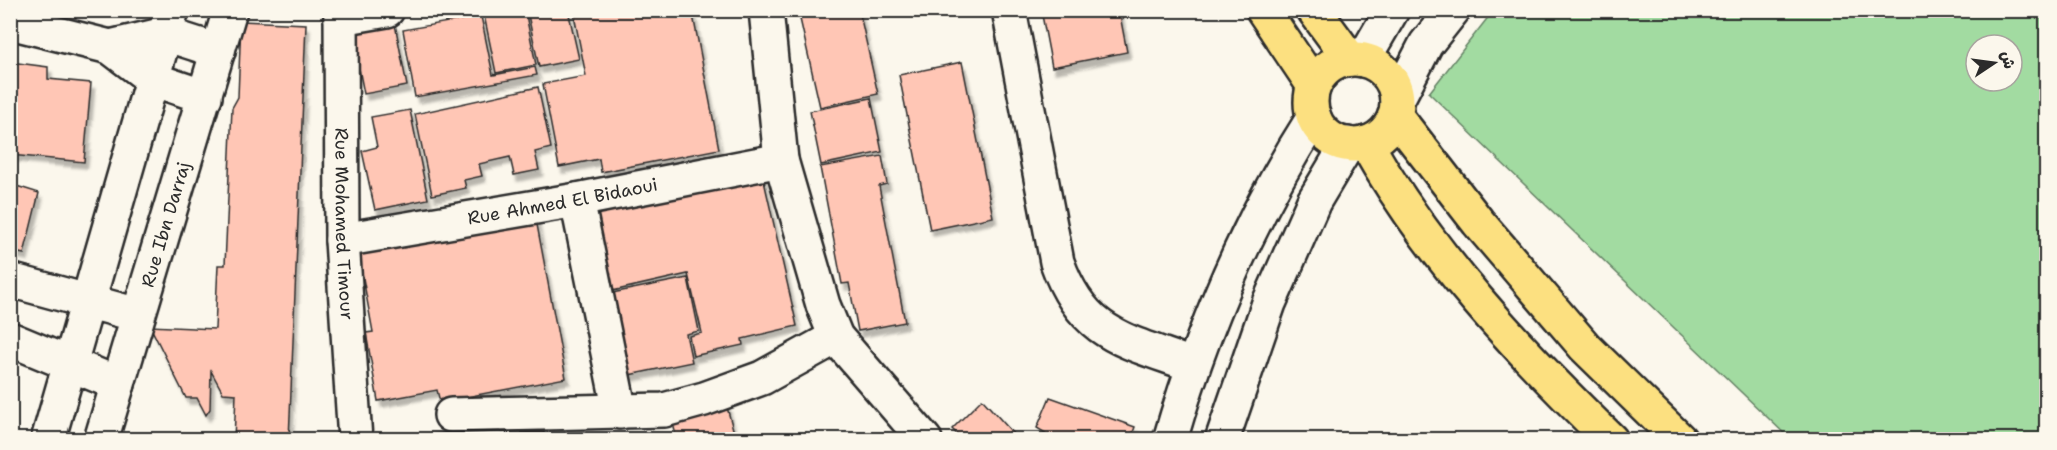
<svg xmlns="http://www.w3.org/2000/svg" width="2057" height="450" viewBox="0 0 2057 450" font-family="'Shantell Sans','Playpen Sans Arabic',sans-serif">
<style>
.green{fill:#a2dba1;stroke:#668366;stroke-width:1.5;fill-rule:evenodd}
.building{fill:#ffc6b5;stroke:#2b2b2b;stroke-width:1.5;filter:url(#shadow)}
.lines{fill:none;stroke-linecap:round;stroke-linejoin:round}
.minor-casing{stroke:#2b2b2b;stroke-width:38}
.major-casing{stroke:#2b2b2b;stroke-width:38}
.minor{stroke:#fbf7ec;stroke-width:33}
.major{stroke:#fce080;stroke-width:33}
.labels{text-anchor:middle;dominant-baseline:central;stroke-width:4.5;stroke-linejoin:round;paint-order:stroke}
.street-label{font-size:18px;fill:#2b2b2b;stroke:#fbf7ec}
</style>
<defs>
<filter id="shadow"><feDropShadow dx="3.5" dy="6" stdDeviation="1.5" flood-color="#0004"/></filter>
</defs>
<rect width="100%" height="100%" fill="#fbf7ec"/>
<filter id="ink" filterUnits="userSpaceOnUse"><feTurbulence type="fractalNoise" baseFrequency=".0167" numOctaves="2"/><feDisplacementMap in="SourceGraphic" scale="12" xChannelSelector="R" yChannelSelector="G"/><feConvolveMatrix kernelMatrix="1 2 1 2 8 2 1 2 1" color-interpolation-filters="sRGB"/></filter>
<g filter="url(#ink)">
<path class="green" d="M1493,11H2046V439H1790L1429,93ZM1976,45H2012V81H1976Z"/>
<g class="building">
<path d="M483,10H525L536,65L496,73Z"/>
<path d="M527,10H568L579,59L539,67Z"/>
<path d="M573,10H692L719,149L601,172L599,159L559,167L543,84L586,76Z"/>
<path d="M798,10H859L878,94L820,107Z"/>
<path d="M1065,10H1119L1127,52L1052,67L1042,15Z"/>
<path d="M481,16L493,75L535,67L537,75L415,97L403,30Z"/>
<path d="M241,21L306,24L289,440H234L236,394L223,393L211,371L210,409L206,415L197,398H186L150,326L215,329L218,265H225L232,108L238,97Z"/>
<path d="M395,24L407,86L364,94L352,32Z"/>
<path d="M10,62L48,67V79L91,83L84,162L10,155Z"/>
<path d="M962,62L993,217L930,230L899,75Z"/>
<path d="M538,87L551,148L535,152L539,170L514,175L510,157L479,164L482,176L464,180L466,188L432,195L415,114Z"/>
<path d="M871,98L882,152L821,165L810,111Z"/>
<path d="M410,110L428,199L375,210L362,151L377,147L371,117Z"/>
<path d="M882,156L887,184L879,186L905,322L858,331L849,283L842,284L820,167Z"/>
<path d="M762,172L797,326L742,339L743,345L693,356L689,336L702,333L688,274L608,292L590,211Z"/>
<path d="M10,184L39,193L24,254L10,251Z"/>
<path d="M535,214L566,378L440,402L437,390L378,401L366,333L373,332L358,251Z"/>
<path d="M688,278L699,331L686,334L692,362L619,377L602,295Z"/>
<path d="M1050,397L1135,427L1130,440H1057L1037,428Z"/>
<path d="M982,399L1019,440H963L952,429Z"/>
<path d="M725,400L736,440H677L671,415Z"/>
<path d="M461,432V440H378V437Z"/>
<path d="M544,432V440H523L522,433Z"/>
</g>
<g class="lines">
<defs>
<g id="minor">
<path id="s1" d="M341,10L342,240L355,440"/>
<path d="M766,10L781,160L823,305L836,337L925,440"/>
<path d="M1009,10L1057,262C1083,336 1125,340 1192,365"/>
<path d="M341,18L387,10"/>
<path d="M10,22L110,47L152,79L205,97"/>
<path d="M110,47L165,34L218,51"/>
<path d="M1363,60L1392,10"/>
<path d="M1397,100L1426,44L1453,10"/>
<path d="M577,200L620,412"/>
<path id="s2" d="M342,240L577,200L781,160"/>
<path d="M10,280L138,315"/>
<path d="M10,339L118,384"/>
<path d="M451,415L664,410L704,399L762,378L836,337"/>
<path d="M48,440L172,10"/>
<path id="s3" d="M101,440L230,10"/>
<path d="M1170,440C1203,326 1250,217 1314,117"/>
<path d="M1222,440L1269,303L1314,201L1348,144"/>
</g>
<g id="major">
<path d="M1263,10L1314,86"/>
<path d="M1314,10L1350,59"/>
<circle cx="1354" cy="102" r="43"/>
<path d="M1395,115L1478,222L1585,347L1680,440"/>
<path d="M1366,143C1428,254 1520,352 1611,440"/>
</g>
</defs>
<use href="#minor" class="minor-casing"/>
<use href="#major" class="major-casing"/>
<use href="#minor" class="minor"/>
<use href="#major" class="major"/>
</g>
</g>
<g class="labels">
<g class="street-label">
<text stroke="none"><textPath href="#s2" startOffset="224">Rue Ahmed El Bidaoui</textPath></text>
<text stroke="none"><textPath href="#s3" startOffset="225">Rue Ibn Darraj</textPath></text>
<text stroke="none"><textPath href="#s1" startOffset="214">Rue Mohamed Timour</textPath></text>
</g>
</g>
<rect width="2057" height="450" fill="none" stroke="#fbf7ec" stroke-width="36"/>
<rect x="18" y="18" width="2021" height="414" fill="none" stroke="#2b2b2b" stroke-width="2" filter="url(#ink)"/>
<g transform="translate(1994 63) rotate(77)"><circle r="28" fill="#fbf7ec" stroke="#a8a59f" stroke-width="1.5"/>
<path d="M0-4.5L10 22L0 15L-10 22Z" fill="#2b2b2b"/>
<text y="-9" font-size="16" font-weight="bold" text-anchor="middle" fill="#2b2b2b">ش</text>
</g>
</svg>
